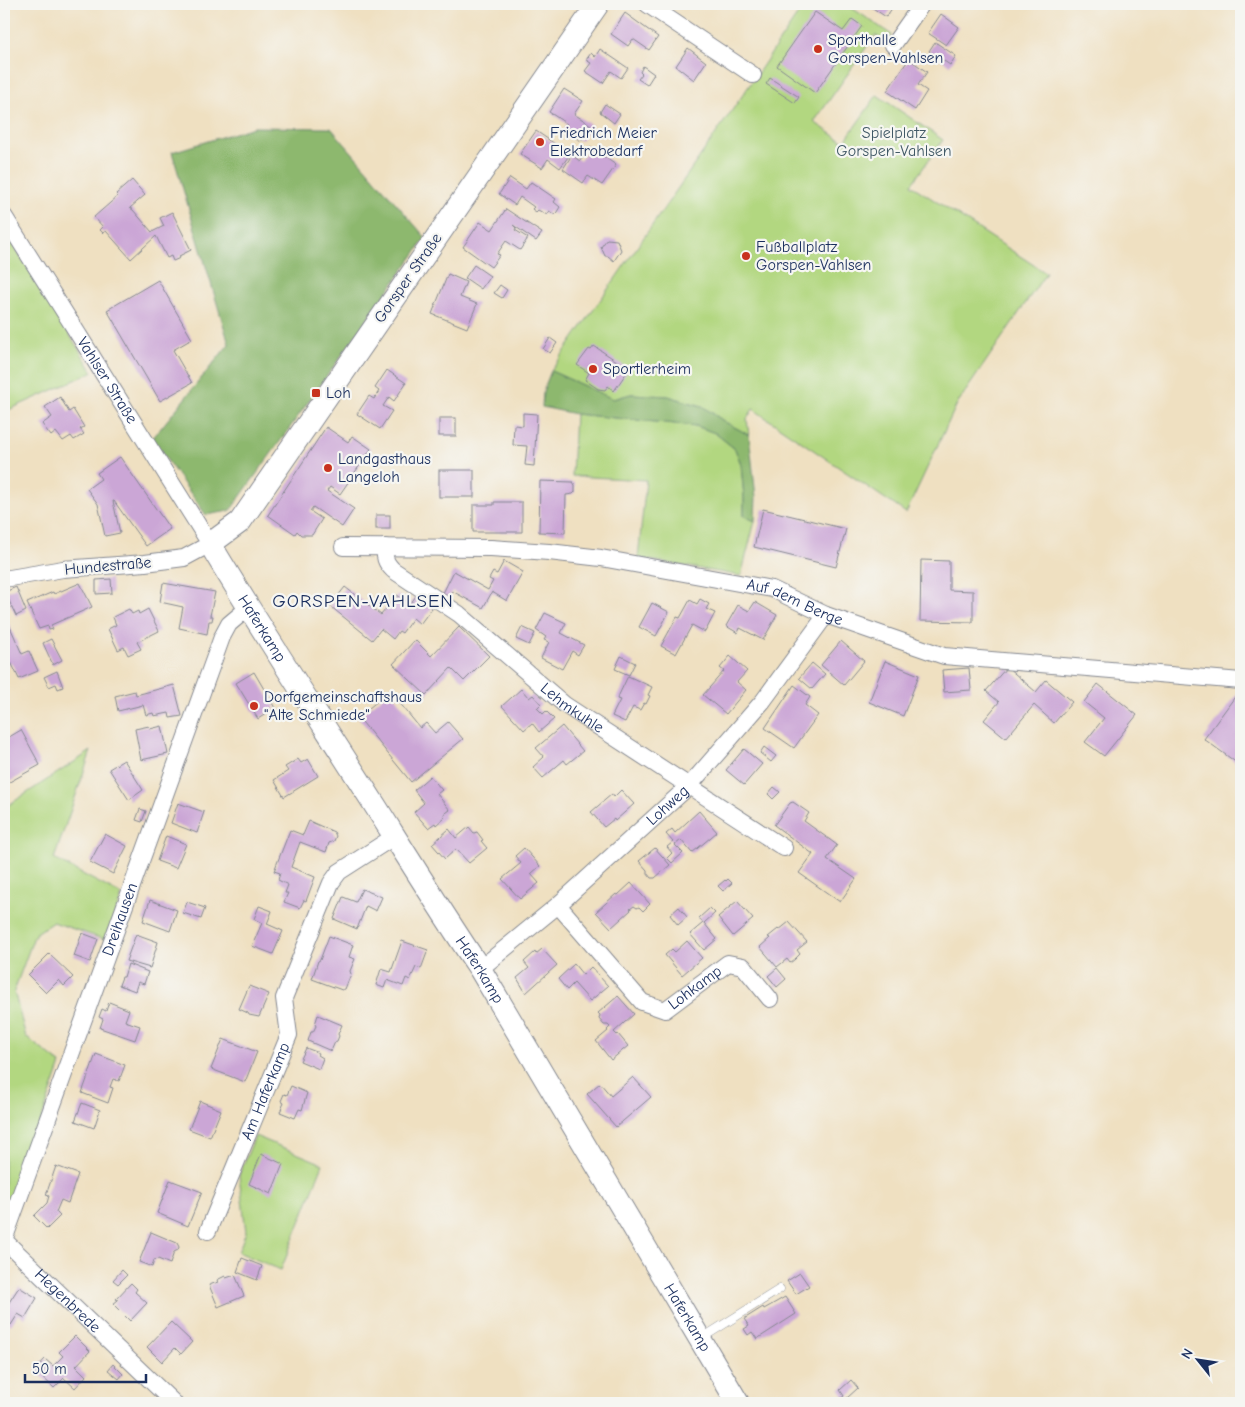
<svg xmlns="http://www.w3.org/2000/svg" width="1245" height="1407" viewBox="0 0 1245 1407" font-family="'Comic Neue',sans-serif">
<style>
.green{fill:#b2d780;stroke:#66836f}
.forest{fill:#8db86e;stroke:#547466}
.building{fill:#cba6d6}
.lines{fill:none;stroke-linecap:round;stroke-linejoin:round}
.lane-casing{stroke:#858890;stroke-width:9}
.street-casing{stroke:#858890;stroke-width:18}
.secondary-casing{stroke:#858890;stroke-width:24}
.lane{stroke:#fff;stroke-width:8}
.street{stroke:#fff;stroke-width:16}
.secondary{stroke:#fff;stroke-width:22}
.poi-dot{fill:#c8321e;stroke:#f6f6f2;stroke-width:2}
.labels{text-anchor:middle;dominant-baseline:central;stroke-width:4.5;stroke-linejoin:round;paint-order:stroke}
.poi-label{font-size:16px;fill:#1b2f5e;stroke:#f6f6f2;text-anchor:start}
.park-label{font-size:16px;fill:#415966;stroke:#f6f6f2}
.street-label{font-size:16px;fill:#1b2f5e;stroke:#f6f6f2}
.quarter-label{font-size:19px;letter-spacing:1px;fill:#1b2f5e;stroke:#f6f6f2}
</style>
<rect width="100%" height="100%" fill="#f6f6f2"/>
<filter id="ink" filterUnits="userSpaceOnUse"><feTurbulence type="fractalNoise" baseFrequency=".02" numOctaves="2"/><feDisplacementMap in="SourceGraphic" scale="10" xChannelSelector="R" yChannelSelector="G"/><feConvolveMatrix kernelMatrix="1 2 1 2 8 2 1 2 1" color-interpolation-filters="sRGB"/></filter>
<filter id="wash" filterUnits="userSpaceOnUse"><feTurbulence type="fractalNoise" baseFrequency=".0096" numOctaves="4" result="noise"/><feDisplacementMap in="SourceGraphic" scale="20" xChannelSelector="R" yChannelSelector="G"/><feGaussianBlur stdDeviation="1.12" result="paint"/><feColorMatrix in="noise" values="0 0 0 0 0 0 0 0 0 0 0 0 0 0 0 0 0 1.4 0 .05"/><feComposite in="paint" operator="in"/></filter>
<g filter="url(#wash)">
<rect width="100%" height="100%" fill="#efe0c1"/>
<g class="green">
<path d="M805,4H846L892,35L887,43L875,35L814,122L844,142L877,95L943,140L911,185L1046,273L957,404L906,513L753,409L747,419L749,435L725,422L702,406L668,396L631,394L613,399L551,371L751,83Z"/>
<path d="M4,230L93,372L4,412Z"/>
<path d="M575,414L696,426L715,433L735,449L741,464L744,497V516L755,521L741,576L638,558L646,480L572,476Z"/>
<path d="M91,751L54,859L122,895L106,940L53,922L35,934L14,991L26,1037L61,1064L4,1225V808Z"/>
<path d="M255,1136L323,1164L281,1270L238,1252L246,1232L239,1175Z"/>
</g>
<g class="forest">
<path d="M254,127L331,128L426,238L230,511L206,515L152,439L229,344L172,152Z"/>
<path d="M551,371L613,399L631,394L668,396L702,406L725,422L749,435L756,497L755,521L744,516V497L741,464L735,449L715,433L696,426L575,414L542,407L543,391Z"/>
</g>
<g id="blocks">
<g class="building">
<path d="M867,4H895L886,17Z"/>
<path d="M815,12L843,31L852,19L862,26L815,93L777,66Z"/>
<path d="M625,13L658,37L649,50L633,39L628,46L611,34Z"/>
<path d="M941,14L959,27L946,45L928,33Z"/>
<path d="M935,42L956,56L950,65L929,51Z"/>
<path d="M688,48L706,62L694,80L676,66Z"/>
<path d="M600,49L628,68L621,78L611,71L603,83L585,71L591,63L586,60L591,53L595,57Z"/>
<path d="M909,59L927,72L918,85L927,91L915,110L887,91Z"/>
<path d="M643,66L654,74L647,85L638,79L642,74L640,72Z"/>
<path d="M770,78L799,97L795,103L766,84Z"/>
<path d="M564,89L583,101L574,114L591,125L581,141L563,130L567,124L549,112Z"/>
<path d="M605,104L620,114L614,123L600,112Z"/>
<path d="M536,131L580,161L590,147L616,165L602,185L588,176L583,183L563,169L570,158L568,157L560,168L548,159L542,168L520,154Z"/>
<path d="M510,178L526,189L531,182L556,199L554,202L560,207L555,215L549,211L547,215L538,210L536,212L532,209L534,207L520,197L515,205L499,194Z"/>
<path d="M132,180L145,195L130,208L133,210L152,232L164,226L160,218L172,212L191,250L179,256L180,258L173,261L171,256L167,258L156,236L131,259L106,231L103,233L100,230L103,227L94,217L118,196L116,194Z"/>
<path d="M506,209L542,233L536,241L513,225L516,228L515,230L528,238L520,250L506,241L497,254L500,255L491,267L463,247L480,222L492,230Z"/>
<path d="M607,239L617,240L621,250L614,261L608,256H605L601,247Z"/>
<path d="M474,265L490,276L481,289L465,278Z"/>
<path d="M448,274L466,282L460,297L477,304L467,328L432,314Z"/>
<path d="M158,280L192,339L173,350L192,383L160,401L107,310Z"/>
<path d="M500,285L507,290L502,298L494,293Z"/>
<path d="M550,338L557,343L550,353L543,349Z"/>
<path d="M594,346L629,369L614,391L608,386L605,390L598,389L585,380L589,373L577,365L589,349L591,350Z"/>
<path d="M387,370L406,383L394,401L389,397L383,406L392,411L380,429L357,414L369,396L374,399L379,391L375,388Z"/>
<path d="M60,397L69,412L73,409L84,427L80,429L84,434L74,440L71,436L63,441L56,432L51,436L42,424L52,417L45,407Z"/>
<path d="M523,413L537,414L534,466L525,465L527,446L513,445L514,425L523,426Z"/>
<rect x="439" y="418" width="17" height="18"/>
<path d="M326,427L348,442L352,436L371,449L340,494L330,487L327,491L354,509L342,527L313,507L310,511L322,519L312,535H301L297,531L295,534L268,515Z"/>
<path d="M120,457L170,529L146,546L114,501H113L120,533L105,536L98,504L87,489L101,479L97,473Z"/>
<rect x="439" y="470" width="35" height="27"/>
<path d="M540,481L573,482L575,485V492L573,494L566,495L565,533L539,532Z"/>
<path d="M494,502H522V532H473V505H494Z"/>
<path d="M763,509L846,529L836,567L754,547Z"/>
<rect x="376" y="515" width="14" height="14"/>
<path d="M921,560L949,561V590L973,591V622L920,621Z"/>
<path d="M504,561L523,572L507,601L492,592L483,608L452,591L449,598L442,595L454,571L488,590L493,581L489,579L493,572L497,574Z"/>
<path d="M111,579L112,593L96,594V580Z"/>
<path d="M80,583L92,607L51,625L53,629L49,630L48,626L39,629L27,603L53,592L54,594Z"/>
<path d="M163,583L215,592L210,616H213L212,621H209L207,634L179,628L183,607L160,602Z"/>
<path d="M16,587L26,611L16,616L5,592Z"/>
<path d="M345,587L381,615L397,595L410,604L416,596L432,608L420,624L413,618L402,633L399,631L393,639L381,629L372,640L330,606Z"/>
<path d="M700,599L709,604L706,609L715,613L705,632L692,625L676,654L661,646L677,617L680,618L690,600L697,604Z"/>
<path d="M755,602L777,615L763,640L740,628L738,633L726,626L738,605L749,611Z"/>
<path d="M652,603L669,612L656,636L639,627Z"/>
<path d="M129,609L132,614L138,611L139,614L148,609L159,631L137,642L141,649L128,655L124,647L118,650L108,629L116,625L113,617Z"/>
<path d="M4,613L22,654L29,651L38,671L19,679L11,662L4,666Z"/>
<path d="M545,613L566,623L561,633L584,645L578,655L572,651L562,669L541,658L549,642L544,640L546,637L536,630Z"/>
<path d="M459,627L489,656L464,681L451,668L426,695L393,664L415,640L431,656Z"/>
<path d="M522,627L535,633L529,645L516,639Z"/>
<path d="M51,639L62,660L53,665L43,643Z"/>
<path d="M841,641L864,661L844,685L821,665Z"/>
<path d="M621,656L635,663L629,675L615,669Z"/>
<path d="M730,656L747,671L737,682L746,690L726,714L703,695L724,671L720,668Z"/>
<path d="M885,661L919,675L903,716L869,702Z"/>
<path d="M812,663L825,674L812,689L799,678Z"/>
<path d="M1007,667L1036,692L1046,680L1072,702L1054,723L1034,705L1006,738L984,720L999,702L986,691Z"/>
<path d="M969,668L971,690L944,692L942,670Z"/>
<path d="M57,671L63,687L58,689L56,684L49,687L44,677Z"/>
<path d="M254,672L275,708L258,719L236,683Z"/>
<path d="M628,676L652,687L648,695L650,696L646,704L644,703L640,710L633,707L625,722L612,716L620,700L617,699Z"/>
<path d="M1098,684L1137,715L1104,756L1085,742L1104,718L1084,702Z"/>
<path d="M174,685L182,716L170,718L169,713L154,716L153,713L146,715L143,705L118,711L115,696L135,691L136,695Z"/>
<path d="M794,685L810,697L805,705L818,715L794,748L765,728Z"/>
<path d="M521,689L529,698L533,695L541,704L537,708L543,714L546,711L554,719L539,732L532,723L524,730L502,706Z"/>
<path d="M390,691L420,728L426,723L435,733L448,722L463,739L411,782L358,717Z"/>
<path d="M1237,694L1241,697V766L1204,739Z"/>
<path d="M149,726L150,729L162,726L168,754L141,760L135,729Z"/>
<path d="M562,726L583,751L567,764L564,760L543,778L533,767L544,757L536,748Z"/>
<path d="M21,730L40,765L4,785V740Z"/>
<path d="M764,747L776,756L771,762L760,753Z"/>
<path d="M744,749L762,764L744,785L726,770Z"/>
<path d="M298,759L301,763L308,759L318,776L284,797L274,780L288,771L285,767Z"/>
<path d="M124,760L143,790L129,800L109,769Z"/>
<path d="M430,776L442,790L437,794L450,810L443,815L445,817L436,825L435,823L428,828L414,812L424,803L414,790Z"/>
<path d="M774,787L780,792L773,799L768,794Z"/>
<path d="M621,790L634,804L615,821L614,819L604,827L591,812L612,794L614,797Z"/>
<path d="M793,802L809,813L804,821L837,845L827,859L856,879L840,902L799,873L813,854L774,825L790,803Z"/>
<path d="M178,803L204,812L197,833L171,823Z"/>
<path d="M140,809L146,811L142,822L136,820Z"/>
<path d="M699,811L717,832L692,853L681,840L675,845L683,853L672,863L667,858L672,853L667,847L673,842L666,834L672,829L675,833Z"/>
<path d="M309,821L334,832L336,836L334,841L329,843L326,852L300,842L291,867L315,877L306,901L304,900L300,908L284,902L288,893H285L288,885L278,880L280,873L274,871L290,830L303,835Z"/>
<path d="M469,827L474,833L477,832L483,840L481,841L487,848L469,863L456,849L445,859L432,844L449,829L456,838Z"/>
<path d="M105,834L127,846L113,874L90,862Z"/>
<path d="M166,836L186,844L176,868L157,861Z"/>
<path d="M524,848L540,866L531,874L539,883L520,899L502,879L521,863L515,856Z"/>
<path d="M655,848L670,865L655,878H651L647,873V870L639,861Z"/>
<path d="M728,879L732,883L723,891L718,886L725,880L726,881Z"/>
<path d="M631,883L650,904L643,911L639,907L637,908L634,906L630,909L631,910L611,928L596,912L616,894L618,895Z"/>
<path d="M362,889L382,897L376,911L366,906L357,929L334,919L343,897L356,902Z"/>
<path d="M150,900L177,910L170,931L143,921Z"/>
<path d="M737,901L753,919L733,936L718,917Z"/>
<path d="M187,902L205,908L201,919L183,913Z"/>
<path d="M259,906L272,911L267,924L283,931L273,954L252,946L262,923L254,919Z"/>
<path d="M679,907L687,917L678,925L670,915Z"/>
<path d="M710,908L715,913L704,923L717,939L704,950L690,934L703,923L699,918Z"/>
<path d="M789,922L807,942L797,950L800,954L795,959L790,963L787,959L777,967L760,947L770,938L768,937L778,929L779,930Z"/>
<path d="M82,933L98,939L90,962L74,956Z"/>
<path d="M136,934L158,942L150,968L126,961Z"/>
<path d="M329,936L353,945L349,957L355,959L350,971L351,974L345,989L342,990L312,979L318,961L320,960Z"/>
<path d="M402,941L428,950L421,969L416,967L410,980L406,978L403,986L387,980L384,988L376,985L381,969L391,972Z"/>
<path d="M687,941L702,958L682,975L665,955L672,949L675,952Z"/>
<path d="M542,949L557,965L526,993L517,978L529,968L524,962L535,952L536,954Z"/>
<path d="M49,954L73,977L64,986L59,980L46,993L28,975Z"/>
<path d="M128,964L148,972L144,984L138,982L135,991L119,985L122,977H124Z"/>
<path d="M574,964L583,975L591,967L608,986L590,1001L574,983L567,990L558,979Z"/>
<path d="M777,968L786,979L777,987L768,976Z"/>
<path d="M249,986L269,994L259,1017L249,1015L248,1013L239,1009Z"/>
<path d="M618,996L634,1014L614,1032L617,1035L618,1034L628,1046L611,1060L596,1041L608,1031L607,1030L610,1027L608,1025H604L599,1019L600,1015L598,1013Z"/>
<path d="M109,1002L129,1010L125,1021L140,1026L135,1040L100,1028L103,1019L99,1017L102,1009L106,1011Z"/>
<path d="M318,1015L342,1025L338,1034L339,1036L337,1041L335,1042L331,1051L308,1041L311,1032H313L316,1026L315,1024Z"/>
<path d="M223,1039L257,1052L245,1082L211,1069Z"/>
<path d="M306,1048L319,1053L318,1055L323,1058L319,1069L300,1061Z"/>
<path d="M96,1054L125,1065L119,1081L113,1079L110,1087L113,1088L108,1103L82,1093Z"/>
<path d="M633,1077L651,1097L616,1127L587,1094L600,1083L611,1096Z"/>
<path d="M291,1086L307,1093L302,1110L299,1109L295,1118L280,1112L284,1103L281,1101L284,1094L287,1095Z"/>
<path d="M200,1101L221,1110L210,1137L189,1129Z"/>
<path d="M82,1103L100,1110L94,1128L75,1121Z"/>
<path d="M261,1154L283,1164L271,1194L249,1184Z"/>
<path d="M56,1166L78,1174L68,1203L61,1200L56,1212L60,1216L47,1229L34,1216L47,1203L49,1196L46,1195Z"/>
<path d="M170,1180L202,1192L188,1226L157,1213Z"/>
<path d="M151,1232L177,1243L179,1247L178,1250L174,1252L170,1264L158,1259L154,1260L152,1267L139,1262Z"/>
<path d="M242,1258L262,1266L257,1280L237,1272Z"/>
<path d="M122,1270L127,1275L118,1284L113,1280Z"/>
<path d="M800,1273L809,1286L796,1294L787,1281Z"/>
<path d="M235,1275L244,1296L218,1307L209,1285L218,1282L217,1280L225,1276L226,1278Z"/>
<path d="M131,1283L137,1289L135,1292L147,1303L130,1321L113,1304L118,1300L116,1299Z"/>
<path d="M19,1287L37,1298L25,1318L18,1314L11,1325L4,1320V1310Z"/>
<path d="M785,1297L796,1314L757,1339L752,1332L748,1335L744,1329L749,1326L744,1319L763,1307L764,1309Z"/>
<path d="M171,1322L192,1342L181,1354L175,1348L162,1362L147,1347Z"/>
<path d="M4,1324L9,1328L4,1337Z"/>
<path d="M75,1336L90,1351L76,1366L86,1376L75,1388L64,1378L54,1388L35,1370L45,1359L53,1366L63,1356L59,1352Z"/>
<path d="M113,1364L123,1374L119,1379L108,1370Z"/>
<path d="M851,1380L858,1388L847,1398L851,1403H835L844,1396L840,1390Z"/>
</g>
</g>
</g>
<g filter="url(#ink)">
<use href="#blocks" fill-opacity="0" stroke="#858890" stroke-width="1"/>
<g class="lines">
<defs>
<path id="lane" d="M702,1338L780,1289"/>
<g id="street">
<path d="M647,4L753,75"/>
<path d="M893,45L922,4"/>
<path id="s1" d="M4,216L210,544L184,558L145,563L63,569L4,579"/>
<path id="s2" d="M343,547L491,548L549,552L601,558L772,589L826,615L944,656L1241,681"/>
<path id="s3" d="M385,547C384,557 385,562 393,570L459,614L565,705L784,848"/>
<path id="s4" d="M558,905L642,1002L665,1010L728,963L743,966L770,999"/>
<path id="s5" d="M480,969L558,905L689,786L763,701L826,615"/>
<path id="s6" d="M208,1231L289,1035L284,998L331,883L339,872L395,836"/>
<path id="s7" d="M4,1240L222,637L229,624L248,608"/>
<path id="s8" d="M4,1240L174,1403"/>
</g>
<g id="secondary">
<path id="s9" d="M598,4L240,522L210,544C263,633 320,719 376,807C410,861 444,916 480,969L738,1403"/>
</g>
</defs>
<use href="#lane" class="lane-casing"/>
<use href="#street" class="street-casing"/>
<use href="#secondary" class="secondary-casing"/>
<use href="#lane" class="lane"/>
<use href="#street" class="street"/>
<use href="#secondary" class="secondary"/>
</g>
</g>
<g class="poi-dot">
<circle cx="818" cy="49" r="5"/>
<circle cx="540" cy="142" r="5"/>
<circle cx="746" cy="256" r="5"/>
<circle cx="593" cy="369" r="5"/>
<rect x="311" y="388" width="10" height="10" rx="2.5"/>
<circle cx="328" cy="468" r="5"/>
<circle cx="254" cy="706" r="5"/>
</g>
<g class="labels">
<g class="poi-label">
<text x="828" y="40">Sporthalle<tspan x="828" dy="18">Gorspen-Vahlsen</tspan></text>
<text x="550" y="133">Friedrich Meier<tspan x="550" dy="18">Elektrobedarf</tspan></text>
<text x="756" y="247">Fußballplatz<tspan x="756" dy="18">Gorspen-Vahlsen</tspan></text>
<text x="603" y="369">Sportlerheim</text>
<text x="326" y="393">Loh</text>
<text x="338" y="459">Landgasthaus<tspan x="338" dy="18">Langeloh</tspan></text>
<text x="264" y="697">Dorfgemeinschaftshaus<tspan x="264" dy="18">"Alte Schmiede"</tspan></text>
</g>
<g class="park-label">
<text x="894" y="133">Spielplatz<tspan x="894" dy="18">Gorspen-Vahlsen</tspan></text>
</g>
<g class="street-label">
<text transform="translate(408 278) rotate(-55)">Gorsper Straße</text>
<text stroke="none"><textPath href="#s1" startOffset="194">Vahlser Straße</textPath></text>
<text transform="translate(108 566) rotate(-5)">Hundestraße</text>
<text stroke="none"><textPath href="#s2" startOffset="458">Auf dem Berge</textPath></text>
<text stroke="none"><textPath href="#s9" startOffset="766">Haferkamp</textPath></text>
<text stroke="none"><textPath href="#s3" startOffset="252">Lehmkuhle</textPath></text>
<text stroke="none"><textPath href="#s5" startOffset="249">Lohweg</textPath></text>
<text stroke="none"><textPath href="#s7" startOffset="341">Dreihausen</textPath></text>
<text stroke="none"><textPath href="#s9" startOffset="1171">Haferkamp</textPath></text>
<text stroke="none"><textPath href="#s4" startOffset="190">Lohkamp</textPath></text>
<text stroke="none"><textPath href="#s6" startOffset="151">Am Haferkamp</textPath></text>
<text stroke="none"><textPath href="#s8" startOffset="88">Hegenbrede</textPath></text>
<text stroke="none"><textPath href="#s9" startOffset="1576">Haferkamp</textPath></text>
</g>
<g class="quarter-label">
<text x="363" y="601">GORSPEN-VAHLSEN</text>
</g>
</g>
<rect width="1245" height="1407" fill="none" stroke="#f6f6f2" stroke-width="20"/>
<g transform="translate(1198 1360) rotate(300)" stroke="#f6f6f2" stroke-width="4" paint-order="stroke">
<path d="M0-4L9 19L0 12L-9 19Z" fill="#1b2f5e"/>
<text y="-8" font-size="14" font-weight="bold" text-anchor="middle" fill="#1b2f5e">N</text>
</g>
<path d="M25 1374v8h121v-8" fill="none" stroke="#1b2f5e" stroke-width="2.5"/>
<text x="32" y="1374" font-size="15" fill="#1b2f5e" stroke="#f6f6f2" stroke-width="4" paint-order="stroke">50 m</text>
</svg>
